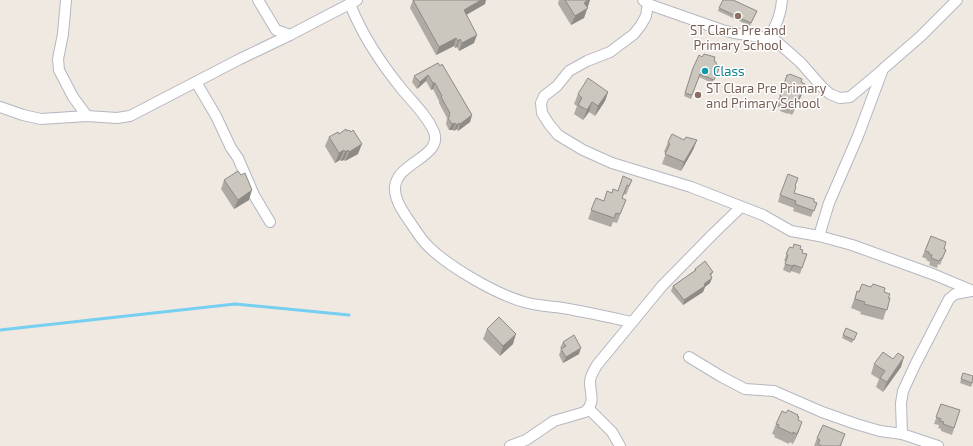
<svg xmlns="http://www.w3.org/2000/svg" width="973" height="446" viewBox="0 0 973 446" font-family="'Exo 2',sans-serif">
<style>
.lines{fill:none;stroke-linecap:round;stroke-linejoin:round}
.stream{stroke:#75cff0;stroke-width:3}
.street-casing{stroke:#b4b7c1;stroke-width:12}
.street{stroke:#fff;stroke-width:10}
.wall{fill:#afaba4}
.shaded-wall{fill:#8e8b86}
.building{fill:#cbc7bf;stroke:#8e8b86}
.education-dot{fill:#8d6e63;stroke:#fff;stroke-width:1.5}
.culture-dot{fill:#0f9aa8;stroke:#fff;stroke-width:1.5}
.labels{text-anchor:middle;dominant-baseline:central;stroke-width:3;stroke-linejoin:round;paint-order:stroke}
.education-label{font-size:13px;fill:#785e54;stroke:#fff}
.culture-label{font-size:13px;fill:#0d838f;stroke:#fff;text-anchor:start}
</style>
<rect width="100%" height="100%" fill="#efe9e1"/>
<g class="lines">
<path class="stream" d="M0,330L235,304L349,315"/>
<defs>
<g id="street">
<path d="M66,0L63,34L58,59L59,70L73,97L87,116"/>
<path d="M258,0L276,30L290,35"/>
<path d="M643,0L648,4L646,16L641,25L634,34L610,52L587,61L569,71L557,86L544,96L541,103L542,113L549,124L558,135L583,150L612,163L691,187L763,215L791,231L819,236L852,245L935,275L973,291"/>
<path d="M350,4C362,35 380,62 401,88C412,102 427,115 434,132C443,157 397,162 395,187C394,199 403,212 410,222C416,231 422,241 430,248C451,268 496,294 524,302C537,306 550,306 563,308C586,312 609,317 631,322"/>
<path d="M648,4L722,30L734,33L774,39L801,63L822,87L830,94L840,98L850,97L880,72"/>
<path d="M769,37C777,25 781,14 782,0"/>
<path d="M196,82L216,116L231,148L238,158L254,195L270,222"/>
<path d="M0,107L23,115L41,119L87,116L117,118L130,116L240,59L290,35L357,0"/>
<path d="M819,236L829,203L858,136L883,69L921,36L957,0"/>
<path d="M689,357L722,377L745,389L774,391L822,412L856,424L880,431L902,434L938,446"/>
<path d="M589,409L612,432L620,446"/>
<path d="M902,434L901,403L903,391L915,365L949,299L955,294L971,291"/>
<path d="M510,446L526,440L554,421L585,412C596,402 590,394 590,382C590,376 594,370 597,365L662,286L713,234L741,207"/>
</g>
</defs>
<use href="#street" class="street-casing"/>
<use href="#street" class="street"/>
</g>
<g class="wall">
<path d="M413,0L485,4L466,15L474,43L459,51L457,47L455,48L454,46L436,55L410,8Z"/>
<path d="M559,0H590L584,18L571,25L558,4Z"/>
<path d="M719,8L757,11L750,26L718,11Z"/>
<path d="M702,57L714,61L716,64L720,66L712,83L699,77L691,99L684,96L693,68Z"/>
<path d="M438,63L472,115L470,122L458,131L457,129L454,131L453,130H449L446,124L447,118L439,103V101L433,89L431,90L426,81L417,89L412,82L414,76Z"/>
<path d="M787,75L801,82L802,94L792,115L788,113V114L780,111L781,108L776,106Z"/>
<path d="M608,92L605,101L595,116L589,112L583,120L574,114L577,106L574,104L578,94Z"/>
<path d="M329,137L358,154L345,161L344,160L341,161L340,160L335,163L325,146Z"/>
<path d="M684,140H697L693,150L681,171L662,164L666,153L664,152L668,142Z"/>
<path d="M224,180L249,200L234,209L221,189Z"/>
<path d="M632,180L626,195L624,194L622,198L626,200L617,223L613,222L611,227L588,219L596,198L604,201L612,193L617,191Z"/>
<path d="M795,186L794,193L817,203L811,217L793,211L794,208L778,202L780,195Z"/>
<path d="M931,236L946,250L940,265L938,264L937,268L929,265L930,262L926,260L927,259L922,257Z"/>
<path d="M789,248L800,249L802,253L807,254L800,274L791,271L790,273L783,270L786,261H784Z"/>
<path d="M695,269L713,272L711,276L712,278L710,283L705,287L703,292L683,305L671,291L673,286L694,271Z"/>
<path d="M857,291L890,298L883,320L860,314L861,312L851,308Z"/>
<path d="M846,328L857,333L852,343L842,338Z"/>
<path d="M487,329L513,344L500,356L483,339Z"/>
<path d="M563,342L579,354L563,363L559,355L561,349L560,348Z"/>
<path d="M874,364L901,367L883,392L876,387L879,379L871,374Z"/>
<path d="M963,373L973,382L971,387L960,383Z"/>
<path d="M941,404L960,410L952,435L941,431V429L938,428L939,425L934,424Z"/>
<path d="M786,413L797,416L798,420L799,431L793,444L790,442L789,444L774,437L775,435L772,434L776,424Z"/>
<path d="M845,434L841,446H814L817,438Z"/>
</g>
<g class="shaded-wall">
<path d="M481,0H486L485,4L461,18L464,10Z"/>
<path d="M588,0H590L584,18L571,25L575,16L584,3Z"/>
<path d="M477,35L474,43L459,51L462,43Z"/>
<path d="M456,38L454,46L436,55L439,47Z"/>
<path d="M460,39L457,47L455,48L458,41Z"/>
<path d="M428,75L426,81L417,89L420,82Z"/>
<path d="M433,83H435L433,89L431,90Z"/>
<path d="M805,84L802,94L792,115L796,105Z"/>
<path d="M608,92L605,101L595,116L598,106Z"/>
<path d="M592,102L589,112L583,120L587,110Z"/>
<path d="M472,115L470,122L458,131L460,124Z"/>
<path d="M455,123L453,130H449L452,124Z"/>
<path d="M459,123L457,129L454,131L456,125Z"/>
<path d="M697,140L693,150L681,171L684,162Z"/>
<path d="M362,144L358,154L345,161L349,152Z"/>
<path d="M344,150L340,160L335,163L339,153Z"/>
<path d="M348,150L344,160L341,161L345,152Z"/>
<path d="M252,190L249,200L234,209L238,200Z"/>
<path d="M794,265L790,273L792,266Z"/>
<path d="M712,278L710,283L705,287L703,292L683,305L684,300Z"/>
<path d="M516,334L513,344L500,356L503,346Z"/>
<path d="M581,348L579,354L563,363L566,357Z"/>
<path d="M904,357L901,367L883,392L887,382Z"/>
<path d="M802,422L799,431L793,444L797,434Z"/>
</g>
<g class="building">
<path d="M413,0H481L464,10L477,35L462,43L460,39L458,41L456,38L439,47Z"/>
<path d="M565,0H588L584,3L588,8L575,16Z"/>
<path d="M723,0H733L757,11L751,23L719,8Z"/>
<path d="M704,54L715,57L714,61L716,62V64L720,66L714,80L700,74L692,95L685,93L693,68L699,55L702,57Z"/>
<path d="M438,63L440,66L442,64L472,115L460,124L459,123L456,125L455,123L452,124L448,118L450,116L449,114L450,113L441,97L442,96L435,83H433L428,75L420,82L414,76Z"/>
<path d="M790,74L802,79L801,82L805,84L796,105L792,103L791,105L784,102L785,98L780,96L787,75H789Z"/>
<path d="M588,78L608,92L598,106L592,102L587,110L578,105L582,98L578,94Z"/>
<path d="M346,129L347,131L349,130L351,132L353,130L362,144L349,152L348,150L345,152L344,150L339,153L329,137L338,132L339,134Z"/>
<path d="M672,134L684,140L686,137L697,140L684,162L665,154L670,144L668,142Z"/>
<path d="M238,171L241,175L245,173L252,190L238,200L224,180Z"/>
<path d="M788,174L798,178L795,186L796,187L794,193L814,199V202L817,203L814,211L795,204L796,201L780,195Z"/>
<path d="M623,176L632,180L629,186L627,185L622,198L626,200L620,214L616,213L614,218L591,210L596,198L604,201L607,191L612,193L613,189L618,191Z"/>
<path d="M931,236L946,242L944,249L946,250L942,259L941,258L939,261L931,258L932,255L929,254V252L925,251Z"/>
<path d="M794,244L801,246L800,249L803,250L802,253L807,254L802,268L794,265L792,266L785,264L788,255L786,254L789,248L790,247L793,248Z"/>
<path d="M705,261L713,272L710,274L712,278L704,284L705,286L684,300L673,286L696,270L695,269Z"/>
<path d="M862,284L871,287L873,284L885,288L884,292L890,294L888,298H890L887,310L864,304L865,302L855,299L857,291L859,292Z"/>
<path d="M499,317L516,334L503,346L487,329Z"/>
<path d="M846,328L857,333L854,340L843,335Z"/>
<path d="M574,335L581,348L566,357L561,349L566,346L563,342Z"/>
<path d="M883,352L893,359L898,353L904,357L887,382L880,378L885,371L874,364Z"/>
<path d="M963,373L973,376L972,383L961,379Z"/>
<path d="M941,404L960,410L954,428L943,424L944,422L940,421L941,419L936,417Z"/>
<path d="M788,410L798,415L797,416L799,417L798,420L802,422L797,434L793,432V434L778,427L779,425L776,424L782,411L786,413Z"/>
<path d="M823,425L845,434L840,446H822L818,444L820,440L817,438Z"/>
</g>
<g class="education-dot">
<circle cx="738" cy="16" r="4"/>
<circle cx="698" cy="95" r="4"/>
</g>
<circle class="culture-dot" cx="705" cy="71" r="4"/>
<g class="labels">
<g class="education-label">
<text x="738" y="30">ST Clara Pre and<tspan x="738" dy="15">Primary School</tspan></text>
<text x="706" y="88" text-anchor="start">ST Clara Pre Primary<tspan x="706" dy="15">and Primary School</tspan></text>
</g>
<g class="culture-label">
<text x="713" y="71">Class</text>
</g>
</g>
</svg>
